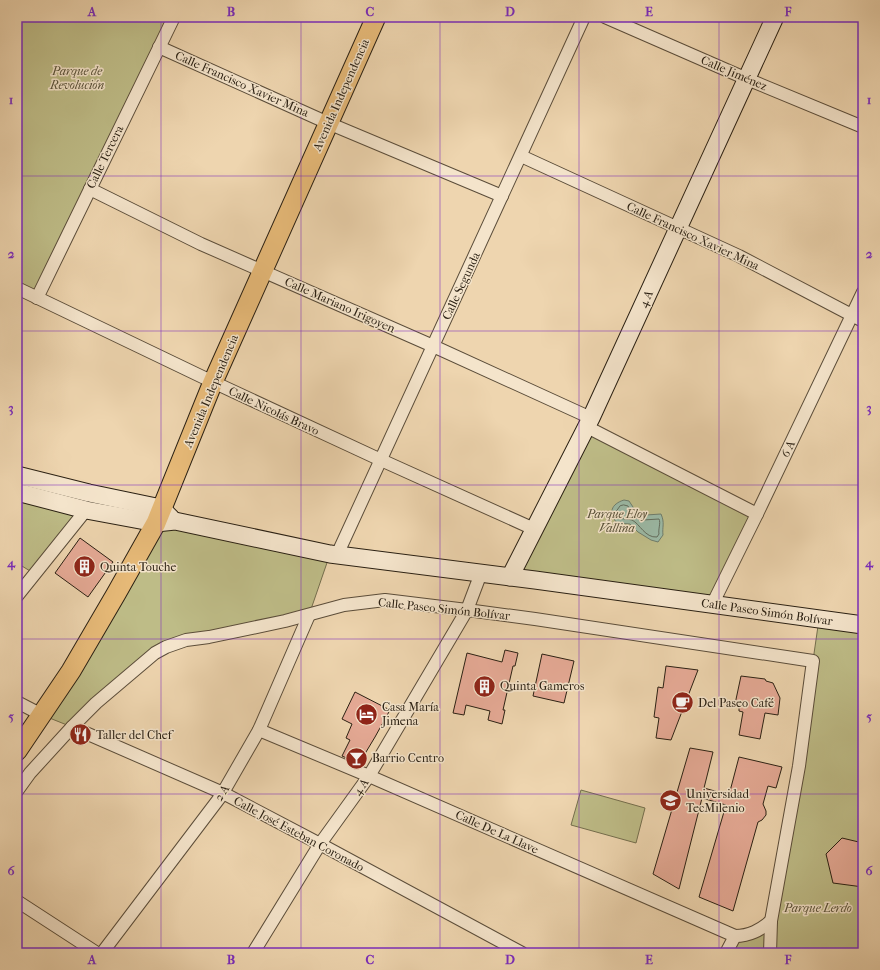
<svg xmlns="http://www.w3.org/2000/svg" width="880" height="970" viewBox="0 0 880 970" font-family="'IM FELL French Canon',serif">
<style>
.green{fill:#bebc87;stroke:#746e4d}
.water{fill:#9bb9a5;stroke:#6e7c6b}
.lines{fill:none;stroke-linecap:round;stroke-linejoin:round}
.shore{stroke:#626c5c;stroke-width:1}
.building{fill:#e6aa96;stroke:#2a2013}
.street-casing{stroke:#5b4d3a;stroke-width:14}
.secondary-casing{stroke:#2a2013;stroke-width:19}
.primary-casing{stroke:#2a2013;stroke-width:21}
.street{stroke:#f4e4cb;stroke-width:12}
.secondary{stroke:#f4e4cb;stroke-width:17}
.primary{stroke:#e7ba78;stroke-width:19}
.grid{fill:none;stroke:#7b2cbf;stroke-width:1;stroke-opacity:0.55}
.labels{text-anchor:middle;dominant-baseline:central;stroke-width:3;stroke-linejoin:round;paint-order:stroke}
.park-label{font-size:12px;font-style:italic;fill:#564f36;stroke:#f4e4cb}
.street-label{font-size:12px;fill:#2a2013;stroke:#f4e4cb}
.poi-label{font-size:12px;fill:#2a2013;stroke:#f4e4cb;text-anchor:start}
.neatline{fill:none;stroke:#7b2cbf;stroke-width:1.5}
.grid-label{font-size:13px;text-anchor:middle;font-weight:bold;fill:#7b2cbf}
</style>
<rect width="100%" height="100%" fill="#eed5af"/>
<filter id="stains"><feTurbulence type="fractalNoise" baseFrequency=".005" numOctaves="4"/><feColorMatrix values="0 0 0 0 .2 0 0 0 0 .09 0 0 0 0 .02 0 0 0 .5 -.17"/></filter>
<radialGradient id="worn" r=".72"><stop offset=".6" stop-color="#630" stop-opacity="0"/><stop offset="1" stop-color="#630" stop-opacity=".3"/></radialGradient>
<g class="green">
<path d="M17,17H173L37,298L17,288Z"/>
<path d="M587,427L757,514L712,605L510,577Z"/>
<path d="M17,492L86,510L35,574L17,563Z"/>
<path d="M156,523L330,554L309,615L169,646L72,727L42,715Z"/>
<path d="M819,619L863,625V953H726L735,936L771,921L794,792Z"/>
<path d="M581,790L645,808L636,843L571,825Z"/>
</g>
<path class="water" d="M624,500L629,501L633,507L635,513L643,516L646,515L661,514C665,523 662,527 663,535L658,542L651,540L638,532L630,524L617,523C608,513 611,504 624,500Z"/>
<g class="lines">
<path class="shore" d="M624,505L628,506L633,517L643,520L659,519C661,523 658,529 659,534L657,537C645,538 640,524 632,520C628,519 622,519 618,518L615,513L620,506Z"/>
</g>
<g class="building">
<path d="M80,538L113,562L88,597L55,573Z"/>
<path d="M505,650L518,653L515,666H513L503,710H505L502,724L488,720L490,711L466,705L464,715L453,713L467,653L502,662Z"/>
<path d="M542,654L574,661L564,703L533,696Z"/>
<path d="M666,666L698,670L671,740L656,738L659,718L654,717L658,687L663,688Z"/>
<path d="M741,676L765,679L766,681L773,683L780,698L778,715L765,713L760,739L739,735L743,712L739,711V704H735Z"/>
<path d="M355,692L390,710L375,737L360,762H356L342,756L350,740L346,738L352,724L342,719Z"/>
<path d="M690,748L713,752L704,788L729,795L739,757L782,767L776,788L768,786L763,804L766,811V815L762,820L758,822L733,911L699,897L726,805L702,798L679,889L653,874Z"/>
<path d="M842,838L863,843V887L833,883L826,854Z"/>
</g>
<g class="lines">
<defs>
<g id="street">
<path d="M605,17L747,79L863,127"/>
<path d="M159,47L328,123L502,196"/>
<path d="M521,156L739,256L863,321"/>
<path d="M90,189L201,244L433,346L591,418"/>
<path d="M17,288L213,382L381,460L534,529"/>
<path d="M37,298L174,17"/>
<path d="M587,427L757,514"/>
<path d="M337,555L584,17"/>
<path d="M17,596L86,510"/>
<path d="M712,605L757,514L863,292"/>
<path d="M17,702L42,715"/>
<path d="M72,727L223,793L320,844L522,953"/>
<path d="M259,730L369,776L735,936C750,936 760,930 771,921"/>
<path d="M17,791L30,773L72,727L96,703L155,653L166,647L186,640L209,637L285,621L344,605L385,600L467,610L535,619L813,661L799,766L771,921L770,953"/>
<path d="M17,901L97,953"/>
<path d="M102,953L221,796L259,730L309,615"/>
<path d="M253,953L320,844L369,776L467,610L481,573"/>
<path d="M726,953L735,936"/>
</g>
<g id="secondary">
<path d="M17,475L89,493L161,508L171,518"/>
<path d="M17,492L86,510L156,523L175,521L330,554L535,580L863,625"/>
<path d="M510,577L591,418L775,17"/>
</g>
<path id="primary" d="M17,751L71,671L116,594L156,523L213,382L376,17"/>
</defs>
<use href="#street" class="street-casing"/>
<use href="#secondary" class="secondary-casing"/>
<use href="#primary" class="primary-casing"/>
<use href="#street" class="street"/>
<use href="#secondary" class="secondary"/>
<use href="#primary" class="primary"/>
</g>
<path class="grid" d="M161,17V953M301,17V953M440,17V953M579,17V953M719,17V953M17,176H863M17,331H863M17,485H863M17,639H863M17,794H863"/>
<defs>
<symbol id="building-disc" viewBox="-11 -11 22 22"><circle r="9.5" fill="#8f2418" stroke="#f4e4cb"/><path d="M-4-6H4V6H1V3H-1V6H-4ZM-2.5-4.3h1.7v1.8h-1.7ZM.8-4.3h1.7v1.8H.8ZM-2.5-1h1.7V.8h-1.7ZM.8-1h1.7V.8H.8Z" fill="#fff"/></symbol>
<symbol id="cafe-disc" viewBox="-11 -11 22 22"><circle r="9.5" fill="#8f2418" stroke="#f4e4cb"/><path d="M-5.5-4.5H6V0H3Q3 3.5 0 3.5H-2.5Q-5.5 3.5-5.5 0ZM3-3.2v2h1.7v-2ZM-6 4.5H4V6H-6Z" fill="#fff"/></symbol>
<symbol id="hotel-disc" viewBox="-11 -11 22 22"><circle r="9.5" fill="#8f2418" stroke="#f4e4cb"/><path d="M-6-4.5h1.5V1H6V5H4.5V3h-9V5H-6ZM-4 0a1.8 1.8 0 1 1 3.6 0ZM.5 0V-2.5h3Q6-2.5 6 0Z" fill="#fff"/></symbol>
<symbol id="restaurant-disc" viewBox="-11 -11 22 22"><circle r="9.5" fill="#8f2418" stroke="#f4e4cb"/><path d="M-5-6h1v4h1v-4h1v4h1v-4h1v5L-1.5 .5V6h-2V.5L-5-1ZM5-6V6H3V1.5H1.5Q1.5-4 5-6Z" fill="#fff"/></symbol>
<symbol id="bar-disc" viewBox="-11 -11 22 22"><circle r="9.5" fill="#8f2418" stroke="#f4e4cb"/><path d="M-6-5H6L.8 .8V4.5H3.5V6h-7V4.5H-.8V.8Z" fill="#fff"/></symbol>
<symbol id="university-disc" viewBox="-11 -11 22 22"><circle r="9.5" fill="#8f2418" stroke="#f4e4cb"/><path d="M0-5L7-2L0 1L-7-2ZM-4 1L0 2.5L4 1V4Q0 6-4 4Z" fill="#fff"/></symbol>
</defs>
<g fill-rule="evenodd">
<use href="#building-disc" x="72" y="554" width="25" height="25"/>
<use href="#building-disc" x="472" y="674" width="25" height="25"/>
<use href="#cafe-disc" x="670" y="690" width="25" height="25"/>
<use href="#hotel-disc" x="354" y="702" width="25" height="25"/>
<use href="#restaurant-disc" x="68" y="722" width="25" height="25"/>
<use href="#bar-disc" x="344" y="746" width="25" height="25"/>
<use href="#university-disc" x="658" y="788" width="25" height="25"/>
</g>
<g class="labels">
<g class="park-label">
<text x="77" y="71">Parque de<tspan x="77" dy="14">Revolución</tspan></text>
<text x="617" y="514">Parque Eloy<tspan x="617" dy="14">Vallina</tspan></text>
<text x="818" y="908">Parque Lerdo</text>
</g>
<g class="street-label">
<text transform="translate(734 73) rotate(23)">Calle Jiménez</text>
<text transform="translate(242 84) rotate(24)">Calle Francisco Xavier Mina</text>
<text transform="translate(341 95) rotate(-66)">Avenida Independencia</text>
<text transform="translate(105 157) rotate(-64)">Calle Tercera</text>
<text transform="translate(693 236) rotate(25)">Calle Francisco Xavier Mina</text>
<text transform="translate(461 286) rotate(-65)">Calle Segunda</text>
<text transform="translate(646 299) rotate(-65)">4 A</text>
<text transform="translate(340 305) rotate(24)">Calle Mariano Irigoyen</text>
<text transform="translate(211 391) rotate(-67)">Avenida Independencia</text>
<text transform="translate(274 411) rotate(25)">Calle Nicolás Bravo</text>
<text transform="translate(788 449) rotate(-65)">6 A</text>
<text transform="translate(444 609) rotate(6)">Calle Paseo Simón Bolívar</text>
<text transform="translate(767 612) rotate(8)">Calle Paseo Simón Bolívar</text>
<text transform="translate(361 787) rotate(-55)">4 A</text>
<text transform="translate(222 793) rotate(-57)">2 A</text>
<text transform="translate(497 832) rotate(24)">Calle De La Llave</text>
<text transform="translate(299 834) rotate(28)">Calle José Esteban Coronado</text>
</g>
<g class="poi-label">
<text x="100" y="567">Quinta Touche</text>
<text x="500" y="686">Quinta Gameros</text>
<text x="698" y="703">Del Paseo Café</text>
<text x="382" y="707">Casa María<tspan x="382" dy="14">Jimena</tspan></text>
<text x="96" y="735">Taller del Chef</text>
<text x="372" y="758">Barrio Centro</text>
<text x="686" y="794">Universidad<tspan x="686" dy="14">TecMilenio</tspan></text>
</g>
</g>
<rect width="880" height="970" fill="none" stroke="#eed5af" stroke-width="44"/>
<rect x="22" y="22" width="836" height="926" class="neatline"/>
<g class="grid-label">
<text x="92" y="16">A</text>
<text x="231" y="16">B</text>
<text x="370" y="16">C</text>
<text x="510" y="16">D</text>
<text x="649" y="16">E</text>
<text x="788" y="16">F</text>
<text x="11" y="104">1</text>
<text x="869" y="104">1</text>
<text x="11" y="258">2</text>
<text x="869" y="258">2</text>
<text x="11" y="412">3</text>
<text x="869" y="412">3</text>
<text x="11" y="567">4</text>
<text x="869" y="567">4</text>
<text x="11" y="721">5</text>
<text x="869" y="721">5</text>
<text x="11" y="875">6</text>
<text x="869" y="875">6</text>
<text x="92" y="964">A</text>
<text x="231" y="964">B</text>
<text x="370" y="964">C</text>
<text x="510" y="964">D</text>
<text x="649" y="964">E</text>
<text x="788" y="964">F</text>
</g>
<rect width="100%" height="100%" filter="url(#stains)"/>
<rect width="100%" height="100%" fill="url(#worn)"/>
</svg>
